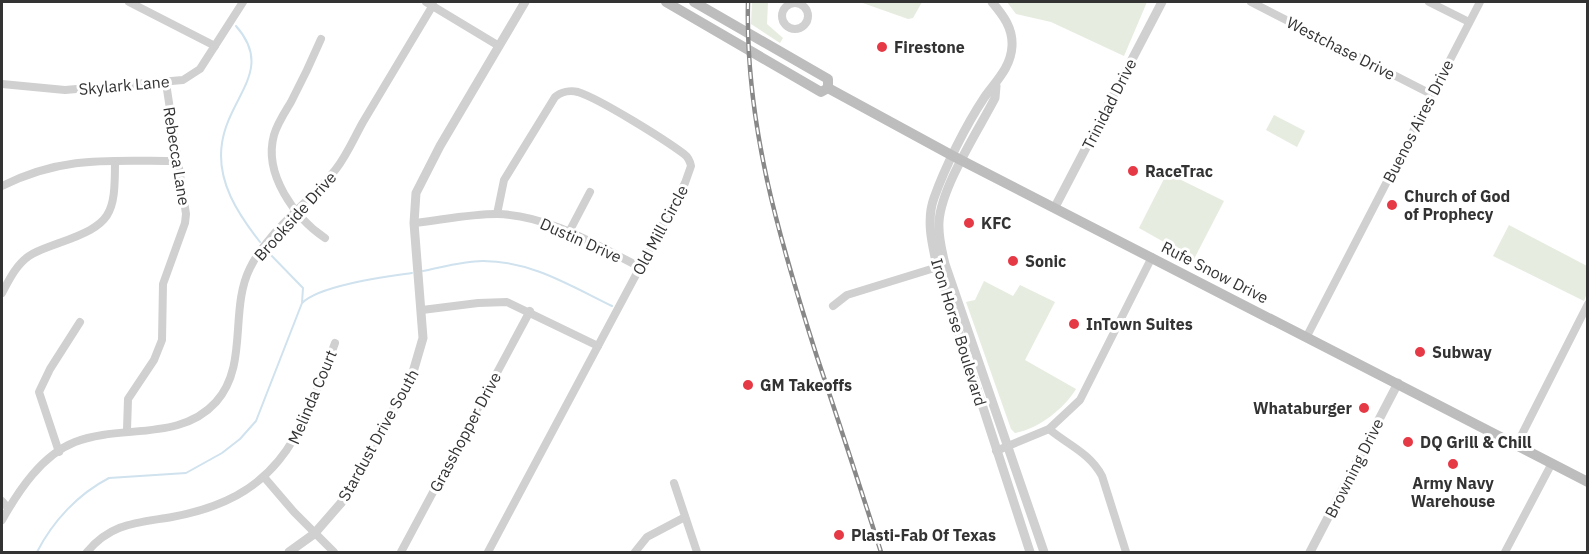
<svg xmlns="http://www.w3.org/2000/svg" width="1589" height="554" viewBox="0 0 1589 554" font-family="'IBM Plex Sans',sans-serif">
<style>
.green{fill:#e6ecdf}
.lines{fill:none;stroke-linecap:round;stroke-linejoin:round}
.stream{stroke:#cfe2ee;stroke-width:2}
.minor{stroke:#d0d0d0;stroke-width:8}
.tertiary{stroke:#d0d0d0;stroke-width:9}
.secondary{stroke:#bdbdbd;stroke-width:10}
.rail-casing{stroke:#888;stroke-width:4.5}
.rail{stroke:#fff;stroke-width:2;stroke-dasharray:7;stroke-linecap:butt}
.poi-dot{fill:#e63946;stroke:#fff;stroke-width:2}
.labels{text-anchor:middle;dominant-baseline:central;stroke-width:6;stroke-linejoin:round;paint-order:stroke}
.poi-label{font-size:16px;font-weight:bold;fill:#333;stroke:#fff;text-anchor:start}
.street-label{font-size:16px;fill:#333;stroke:#fff}
</style>
<rect width="100%" height="100%" fill="#fff"/>
<g class="green">
<path d="M752,2H768L767,24L783,38L780,43L751,24Z"/>
<path d="M860,2H922L913,18L908,19Z"/>
<path d="M1007,2H1147L1124,56L1051,22L1016,14Z"/>
<path d="M1274,115L1305,131L1297,147L1266,130Z"/>
<path d="M1167,173L1224,201L1194,259L1139,228Z"/>
<path d="M1509,225L1587,266V293L1584,301L1493,256Z"/>
<path d="M984,281L1013,296L1020,285L1055,302L1025,360L1076,389C1064,409 1038,429 1015,433L1011,429L966,302L975,300Z"/>
</g>
<g class="lines">
<g class="stream">
<path d="M236,26C275,70 229,96 222,143C216,181 238,214 260,242"/>
<path d="M267,251L303,288L302,303"/>
<path d="M423,271C443,267 463,261 483,261C531,261 569,285 612,306"/>
<path d="M37,552C53,521 78,494 109,478L186,473L222,453L240,439L256,421L302,303C320,285 385,277 412,273"/>
</g>
<g class="minor">
<path d="M129,2L215,46"/>
<path d="M426,2L499,46"/>
<path d="M1251,2L1431,94"/>
<path d="M1429,2L1469,22"/>
<circle cx="795" cy="16" r="13"/>
<path d="M321,39C312,60 302,81 291,102C285,112 277,124 274,135C263,174 295,218 325,238"/>
<path d="M2,84L65,90L183,80L200,69L243,2"/>
<path d="M2,186C63,155 111,161 178,161"/>
<path d="M414,223C441,220 470,214 497,214C548,215 596,245 640,267"/>
<path d="M569,232L590,192"/>
<path d="M2,293C9,280 16,265 29,256C38,250 49,247 59,243C112,224 115,216 115,161"/>
<path d="M833,306L847,295L941,266"/>
<path d="M422,310L478,303L507,302L598,346"/>
<path d="M1307,336L1480,2"/>
<path d="M1049,429C1068,445 1090,453 1102,476L1126,552"/>
<path d="M127,430L128,399L154,360L162,340L163,284L185,223L186,214L166,83"/>
<path d="M1517,444L1588,304"/>
<path d="M996,451L1049,429L1080,400L1152,257"/>
<path d="M59,452L39,392L50,369L80,322"/>
<path d="M264,477L294,512L334,552"/>
<path d="M674,483L697,552"/>
<path d="M2,501L8,508"/>
<path d="M2,520C19,490 42,455 75,442C121,424 180,442 216,402C249,365 229,310 250,268C268,231 310,202 336,169C347,155 354,138 363,122C386,83 410,44 433,5"/>
<path d="M87,552C111,523 136,523 172,517C281,497 300,436 335,343"/>
<path d="M401,552L530,311"/>
<path d="M488,552L685,183L691,166C690,161 688,157 684,154C664,139 600,99 578,92C570,90 561,92 555,97L504,180L497,214"/>
<path d="M635,552L647,537L685,517"/>
<path d="M1505,552L1552,463"/>
</g>
<g class="tertiary">
<path d="M992,2C1003,15 1013,28 1012,46C1011,68 995,82 984,98C966,125 945,167 934,198C926,220 932,244 937,266L1030,552"/>
<path d="M996,86L995,98C978,131 941,187 939,222C938,237 942,251 945,264L1044,552"/>
<path d="M1055,207L1162,2"/>
<path d="M289,552L314,534L341,503L411,379L423,338L414,223L416,193L440,146L525,2"/>
<path d="M1310,552L1398,383"/>
</g>
<g class="secondary">
<path d="M666,2L821,92L828,88"/>
<path d="M694,2L828,79V88"/>
<path d="M828,88L953,156L1588,482"/>
</g>
<defs>
<path id="rail" d="M748,2C745,125 780,241 817,357C839,422 860,487 881,552"/>
</defs>
<use href="#rail" class="rail-casing"/>
<use href="#rail" class="rail"/>
</g>
<g class="poi-dot">
<circle cx="882" cy="47" r="6"/>
<circle cx="1133" cy="171" r="6"/>
<circle cx="1392" cy="205" r="6"/>
<circle cx="969" cy="223" r="6"/>
<circle cx="1013" cy="261" r="6"/>
<circle cx="1074" cy="324" r="6"/>
<circle cx="1420" cy="352" r="6"/>
<circle cx="748" cy="385" r="6"/>
<circle cx="1364" cy="408" r="6"/>
<circle cx="1408" cy="442" r="6"/>
<circle cx="1453" cy="464" r="6"/>
<circle cx="839" cy="535" r="6"/>
</g>
<g class="labels">
<g class="poi-label">
<text x="894" y="47">Firestone</text>
<text x="1145" y="171">RaceTrac</text>
<text x="1404" y="196">Church of God<tspan x="1404" dy="18">of Prophecy</tspan></text>
<text x="981" y="223">KFC</text>
<text x="1025" y="261">Sonic</text>
<text x="1086" y="324">InTown Suites</text>
<text x="1432" y="352">Subway</text>
<text x="760" y="385">GM Takeoffs</text>
<text x="1352" y="408" text-anchor="end">Whataburger</text>
<text x="1420" y="442">DQ Grill &amp; Chill</text>
<text x="1453" y="483" text-anchor="middle">Army Navy<tspan x="1453" dy="18">Warehouse</tspan></text>
<text x="851" y="535">Plasti-Fab Of Texas</text>
</g>
<g class="street-label">
<text transform="translate(1341 48) rotate(27)">Westchase Drive</text>
<text transform="translate(124 85) rotate(-5)">Skylark Lane</text>
<text transform="translate(1109 104) rotate(-63)">Trinidad Drive</text>
<text transform="translate(1418 121) rotate(-63)">Buenos Aires Drive</text>
<text transform="translate(177 156) rotate(81)">Rebecca Lane</text>
<text transform="translate(295 216) rotate(-48)">Brookside Drive</text>
<text transform="translate(660 230) rotate(-62)">Old Mill Circle</text>
<text transform="translate(581 240) rotate(24)">Dustin Drive</text>
<text transform="translate(1215 272) rotate(27)">Rufe Snow Drive</text>
<text transform="translate(959 332) rotate(73)">Iron Horse Boulevard</text>
<text transform="translate(312 397) rotate(-67)">Melinda Court</text>
<text transform="translate(465 432) rotate(-62)">Grasshopper Drive</text>
<text transform="translate(378 435) rotate(-61)">Stardust Drive South</text>
<text transform="translate(1354 468) rotate(-63)">Browning Drive</text>
</g>
</g>
<rect width="1589" height="554" fill="none" stroke="#333333" stroke-width="6"/>
</svg>
